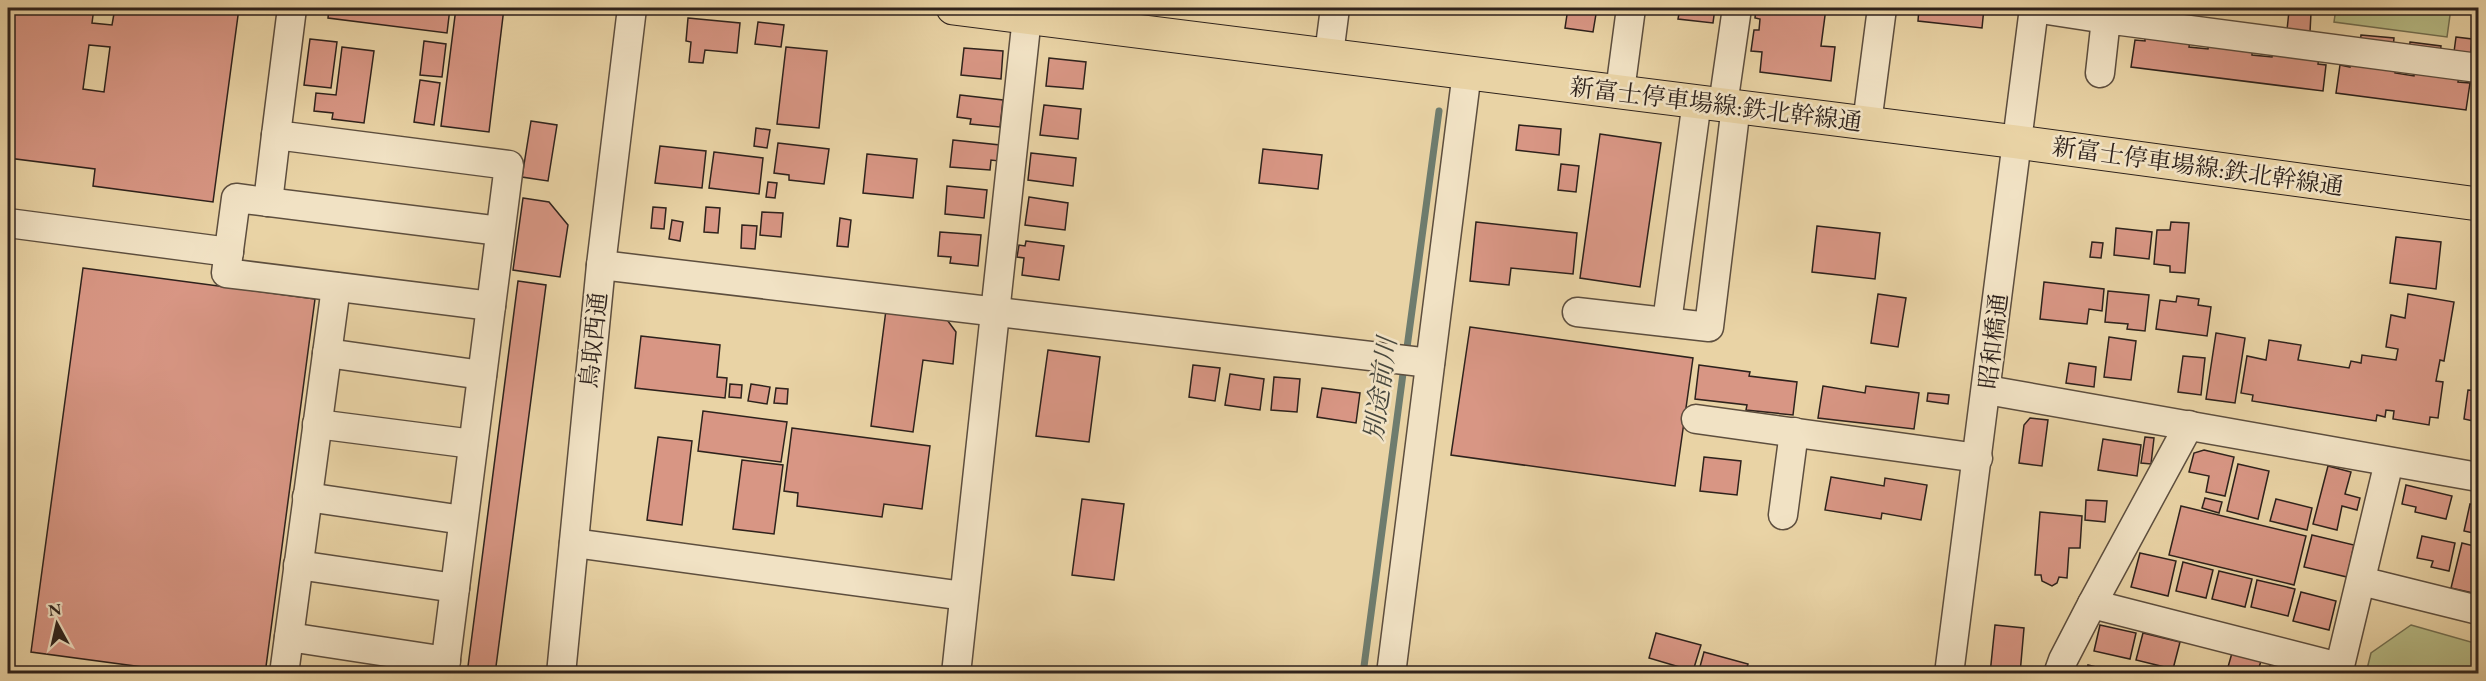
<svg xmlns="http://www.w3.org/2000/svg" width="2486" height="681" viewBox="0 0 2486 681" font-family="'EB Garamond','Noto Serif JP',serif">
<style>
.green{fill:#b7bc86;stroke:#726f51;stroke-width:1.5}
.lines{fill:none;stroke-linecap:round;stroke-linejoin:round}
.stream{stroke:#6e7c6e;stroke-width:7}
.building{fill:#d89684;stroke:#2e221c;stroke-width:1.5;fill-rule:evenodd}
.minor-casing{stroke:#5d4e3e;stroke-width:31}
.major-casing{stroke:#2e221c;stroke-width:35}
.minor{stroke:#f1e2c4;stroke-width:28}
.major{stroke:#e9d3a5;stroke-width:33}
.labels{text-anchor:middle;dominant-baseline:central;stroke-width:5;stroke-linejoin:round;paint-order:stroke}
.street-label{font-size:24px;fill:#2e221c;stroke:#f1e2c4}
.water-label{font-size:26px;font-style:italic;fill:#48483e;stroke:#f1e2c4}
</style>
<rect width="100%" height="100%" fill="#e9d3a5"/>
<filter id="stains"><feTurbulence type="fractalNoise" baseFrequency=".00333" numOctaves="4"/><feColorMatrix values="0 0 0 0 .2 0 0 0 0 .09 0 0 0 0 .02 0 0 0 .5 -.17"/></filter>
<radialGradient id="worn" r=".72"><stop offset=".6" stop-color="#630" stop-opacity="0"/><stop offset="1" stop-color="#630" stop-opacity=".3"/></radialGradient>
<g class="green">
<path d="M2336,8H2451L2447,37L2334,22Z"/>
<path d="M2411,625L2478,644V673H2366L2371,653Z"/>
</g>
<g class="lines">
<g class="stream">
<path d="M1406,355L1439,111"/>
<path d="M1363,674L1404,366"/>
</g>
</g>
<g class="building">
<path d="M8,8H94L92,23L112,25L115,8H239L213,202L93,186L95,169L8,158ZM89,45L110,47L104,92L83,89Z"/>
<path d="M329,8H450L447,33L328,18Z"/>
<path d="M456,8H504L489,132L441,126Z"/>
<path d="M1568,8H1597L1593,32L1565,28Z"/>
<path d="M1680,8H1715L1713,23L1678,19Z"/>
<path d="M1756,8H1826L1821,46L1835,47L1831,81L1760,72L1762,52L1751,51L1754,30H1759L1760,19L1755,18Z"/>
<path d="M1919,8H1984L1982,28L1918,21Z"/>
<path d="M2145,8L2179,10L2178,20L2144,16Z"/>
<path d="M2289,11L2311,13L2310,32L2287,30Z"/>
<path d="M688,18L740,23L737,53L705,50L703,63L689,62L691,42L686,41Z"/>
<path d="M758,22L784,25L781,47L755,44Z"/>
<path d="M2145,35L2190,41L2189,47L2208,49L2209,44L2252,50V55L2272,57L2273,52L2319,58L2318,64L2326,65L2323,91L2131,67L2135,40L2145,41Z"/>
<path d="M2361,35L2394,38L2393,48L2360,44Z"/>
<path d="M2456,37L2472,39L2471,54L2454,52Z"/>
<path d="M310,39L337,42L331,88L304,85Z"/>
<path d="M424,41L446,44L442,77L420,75Z"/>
<path d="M2410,42L2441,46L2440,54L2409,50Z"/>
<path d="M342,47L374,51L364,123L332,119L333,113L314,111L316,93L336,95Z"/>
<path d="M786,47L827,51L819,128L777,124Z"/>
<path d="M964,48L1003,51L1001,79L961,75Z"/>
<path d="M1049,58L1086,62L1083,89L1046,86Z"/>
<path d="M2351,61L2396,67L2395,73L2414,76L2415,69L2459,75L2458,82L2470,83L2466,110L2336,93L2340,65L2350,67Z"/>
<path d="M420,80L440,83L434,125L414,122Z"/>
<path d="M960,95L1003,100L1000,127L970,124L971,119L957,117Z"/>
<path d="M1044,105L1081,109L1078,139L1040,135Z"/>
<path d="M531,121L557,125L548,181L522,177Z"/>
<path d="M1519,125L1561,129L1559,155L1516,150Z"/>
<path d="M756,128L770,130L767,148L754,146Z"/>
<path d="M1600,134L1661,143L1640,287L1580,278Z"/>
<path d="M953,140L1000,145L999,161L991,160L990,170L950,167Z"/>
<path d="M778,143L829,149L824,184L789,180V175L774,173Z"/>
<path d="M660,146L706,151L702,188L655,183Z"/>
<path d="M1263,149L1322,155L1318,189L1259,183Z"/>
<path d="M714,152L763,158L759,194L709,188Z"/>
<path d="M1031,153L1076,158L1073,186L1028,180Z"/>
<path d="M867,154L917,159L913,198L863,193Z"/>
<path d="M1561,164L1579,166L1576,192L1558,190Z"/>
<path d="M768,182L777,183L775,198L766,197Z"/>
<path d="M947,186L987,190L984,218L945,214Z"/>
<path d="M1029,197L1068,203L1065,230L1025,225Z"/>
<path d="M523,198L549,202L568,225L560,277L513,270Z"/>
<path d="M653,207L666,208L664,229L651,228Z"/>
<path d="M706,207L720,208L718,233L704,232Z"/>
<path d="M762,212L783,213L781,237L760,235Z"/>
<path d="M840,218L851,220L848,247L837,246Z"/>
<path d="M672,220L683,222L680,241L669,239Z"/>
<path d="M1476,222L1577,233L1573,274L1511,268L1509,285L1470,281Z"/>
<path d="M2171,222L2189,223L2185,273L2170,272V266L2154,264L2157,230H2170Z"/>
<path d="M742,225L757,226L755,249L741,248Z"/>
<path d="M1817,226L1880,233L1875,279L1812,272Z"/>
<path d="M2116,228L2152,232L2149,259L2114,255Z"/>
<path d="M940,232L981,235L978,266L950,263L951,257L938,256Z"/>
<path d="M2396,237L2441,242L2436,289L2390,283Z"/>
<path d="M1026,241L1064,246L1059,280L1022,275L1024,258L1017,257L1019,245L1025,246Z"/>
<path d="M2092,242L2103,243L2101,258L2090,257Z"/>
<path d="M83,268L315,299L265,674H195L31,652Z"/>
<path d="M518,281L546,285L495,674H467Z"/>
<path d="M2044,282L2104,289L2102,311L2089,309L2087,324L2040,319Z"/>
<path d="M2108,291L2149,295L2145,331L2127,329L2128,324L2105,322Z"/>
<path d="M1878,294L1906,298L1898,347L1871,343Z"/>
<path d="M2408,294L2454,302L2444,361L2440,360L2436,381L2443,382L2438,418L2430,417L2429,425L2393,419L2394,411L2386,410L2385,417L2377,415L2376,421L2252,401L2253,395L2241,393L2247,356L2266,360L2269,340L2301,345L2298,360L2349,368L2351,361L2361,363L2362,355L2396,360L2398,349L2386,347L2391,315L2405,318Z"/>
<path d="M2177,296L2199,299L2198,305L2211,307L2207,336L2156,329L2160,300L2176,302Z"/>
<path d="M886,310L945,317L956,332L953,364L923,360L913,432L871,426Z"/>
<path d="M1470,327L1693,358L1675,486L1451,455Z"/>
<path d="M2216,333L2245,338L2235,403L2206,399Z"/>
<path d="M641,336L720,345L717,377L727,378L725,398L635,388Z"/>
<path d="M2109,337L2136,341L2131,380L2104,377Z"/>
<path d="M1048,350L1100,357L1089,442L1036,436Z"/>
<path d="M2183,356L2205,358L2201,395L2178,392Z"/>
<path d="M2069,363L2096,367L2094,387L2066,383Z"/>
<path d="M1193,365L1220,368L1215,401L1189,397Z"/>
<path d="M1699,365L1750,372L1749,376L1797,382L1793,415L1746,410L1747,405L1695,399Z"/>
<path d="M1230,374L1264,379L1260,410L1225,405Z"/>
<path d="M1274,377L1300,379L1297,412L1271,410Z"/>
<path d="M730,384L742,385L741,398L729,397Z"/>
<path d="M751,384L770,387L767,404L748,401Z"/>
<path d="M1823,386L1865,393L1866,386L1919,393L1914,429L1818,418Z"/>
<path d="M776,388L788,389L787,404L774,403Z"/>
<path d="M1322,388L1360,393L1356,423L1317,417Z"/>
<path d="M2468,390L2478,391V422L2464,419Z"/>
<path d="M1928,393L1949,395L1948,404L1927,401Z"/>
<path d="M703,411L787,422L781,462L698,451Z"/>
<path d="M2030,418L2048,420L2042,466L2019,463L2024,425Z"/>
<path d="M792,428L930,446L922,509L884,504L882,517L797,506L798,493L784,491Z"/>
<path d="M658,437L692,441L682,525L647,520Z"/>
<path d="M2145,437L2154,438L2151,464L2141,463Z"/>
<path d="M2103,439L2141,445L2137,476L2098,470Z"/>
<path d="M2204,450L2234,457L2225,496L2206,492L2209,476L2189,472L2194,453Z"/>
<path d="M1704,457L1741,461L1737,495L1700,491Z"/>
<path d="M742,460L783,465L774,534L733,529Z"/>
<path d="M2238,464L2269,471L2258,519L2227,511Z"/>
<path d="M2328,466L2351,472L2345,494L2360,498L2357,510L2342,506L2337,530L2313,524Z"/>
<path d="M1831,477L1884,486L1885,478L1927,485L1921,520L1882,513L1881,519L1825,510Z"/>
<path d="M2406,485L2452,496L2446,519L2415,512L2416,507L2402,504Z"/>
<path d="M2205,498L2222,502L2219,513L2202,508Z"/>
<path d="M1082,499L1124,504L1114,580L1072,575Z"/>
<path d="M2276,499L2312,508L2307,530L2270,521Z"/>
<path d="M2086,500L2107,501L2105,522L2085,520Z"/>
<path d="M2470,504L2478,506V534L2464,531Z"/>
<path d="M2181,506L2306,536L2294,585L2169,555Z"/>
<path d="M2040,512L2082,516L2080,548H2069L2067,578L2059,577L2057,583L2052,586L2042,581L2041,575H2035Z"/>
<path d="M2312,535L2354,545L2347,577L2304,567Z"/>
<path d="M2422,536L2455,543L2449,571L2431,567L2433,561L2417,558Z"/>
<path d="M2462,543L2478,547V572L2473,593L2451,588Z"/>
<path d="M2140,553L2176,561L2168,596L2131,587Z"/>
<path d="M2183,562L2213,570L2206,598L2176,591Z"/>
<path d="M2219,571L2252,579L2245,607L2212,599Z"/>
<path d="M2257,580L2295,589L2288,616L2251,607Z"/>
<path d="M2301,592L2336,601L2329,630L2293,621Z"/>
<path d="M1995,625L2024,628L2020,674H1990Z"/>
<path d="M2100,625L2136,633L2130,659L2094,651Z"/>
<path d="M1656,633L1701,645L1693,671L1649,658Z"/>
<path d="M2143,633L2180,642L2173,669L2136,660Z"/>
<path d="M1704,652L1748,664L1745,674H1698Z"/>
<path d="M2232,653L2261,661L2257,674H2226Z"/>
<path d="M2271,661L2317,674H2268Z"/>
<path d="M2088,665L2118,672V674H2081L2082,671L2086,672Z"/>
</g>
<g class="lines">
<defs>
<g id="minor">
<path d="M292,8L276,135L509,165L444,674"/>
<path d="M2034,8L2106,19L2107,8"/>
<path d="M1329,54L1335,8"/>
<path d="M2100,73L2106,19L2478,68"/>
<path d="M1620,91L1631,8"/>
<path d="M1723,105L1737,8"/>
<path d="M1867,123L1882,8"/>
<path d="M268,202L276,135"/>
<path d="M8,223L229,252"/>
<path d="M601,265L1430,363"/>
<path d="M491,306L226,273L236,198L500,231"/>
<path d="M1577,312L1709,327L1736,106"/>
<path d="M1667,322L1697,101"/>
<path d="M327,353L482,375"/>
<path d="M1987,390L2478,477"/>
<path d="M1696,419L1978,458"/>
<path d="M317,424L473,444"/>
<path d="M307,497L463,520"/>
<path d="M1783,515L1794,432"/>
<path d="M574,543L964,596"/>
<path d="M298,565L455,588"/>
<path d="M2361,581L2478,610"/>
<path d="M2092,604L2339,667"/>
<path d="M289,637L446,661"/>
<path d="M284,674L336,287"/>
<path d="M561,674L601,265L632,8"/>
<path d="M956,674L1027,17"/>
<path d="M1391,674L1467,72"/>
<path d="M1949,674L2034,8"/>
<path d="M2058,674L2063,660L2092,604L2189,425"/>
<path d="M2338,674L2389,462"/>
</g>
<path id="major" d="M953,8L2017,142L2478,204"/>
</defs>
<use href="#minor" class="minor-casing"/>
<use href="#major" class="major-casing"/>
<use href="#minor" class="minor"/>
<use href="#major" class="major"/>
</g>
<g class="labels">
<g class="street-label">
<text transform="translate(1716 104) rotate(7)">新富士停車場線:鉄北幹線通</text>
<text transform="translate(2198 166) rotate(8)">新富士停車場線:鉄北幹線通</text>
<text transform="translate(593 340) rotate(-84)">鳥取西通</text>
<text transform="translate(1993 341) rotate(-83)">昭和橋通</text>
</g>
<g class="water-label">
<text transform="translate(1380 389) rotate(-82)">別途前川</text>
</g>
</g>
<rect width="2486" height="681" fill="none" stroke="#e9d3a5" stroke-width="30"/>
<rect x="9" y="9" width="2468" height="663" fill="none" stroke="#2e221c" stroke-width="3"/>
<rect x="15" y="15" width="2456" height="651" fill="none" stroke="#2e221c" stroke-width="1.5"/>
<g transform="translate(57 624) rotate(352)" stroke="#f1e2c4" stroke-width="4.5" paint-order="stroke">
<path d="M0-4.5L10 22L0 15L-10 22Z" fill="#2e221c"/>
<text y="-9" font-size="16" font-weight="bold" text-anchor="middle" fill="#2e221c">N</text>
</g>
<rect width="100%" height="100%" filter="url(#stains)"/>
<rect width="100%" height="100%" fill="url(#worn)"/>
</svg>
